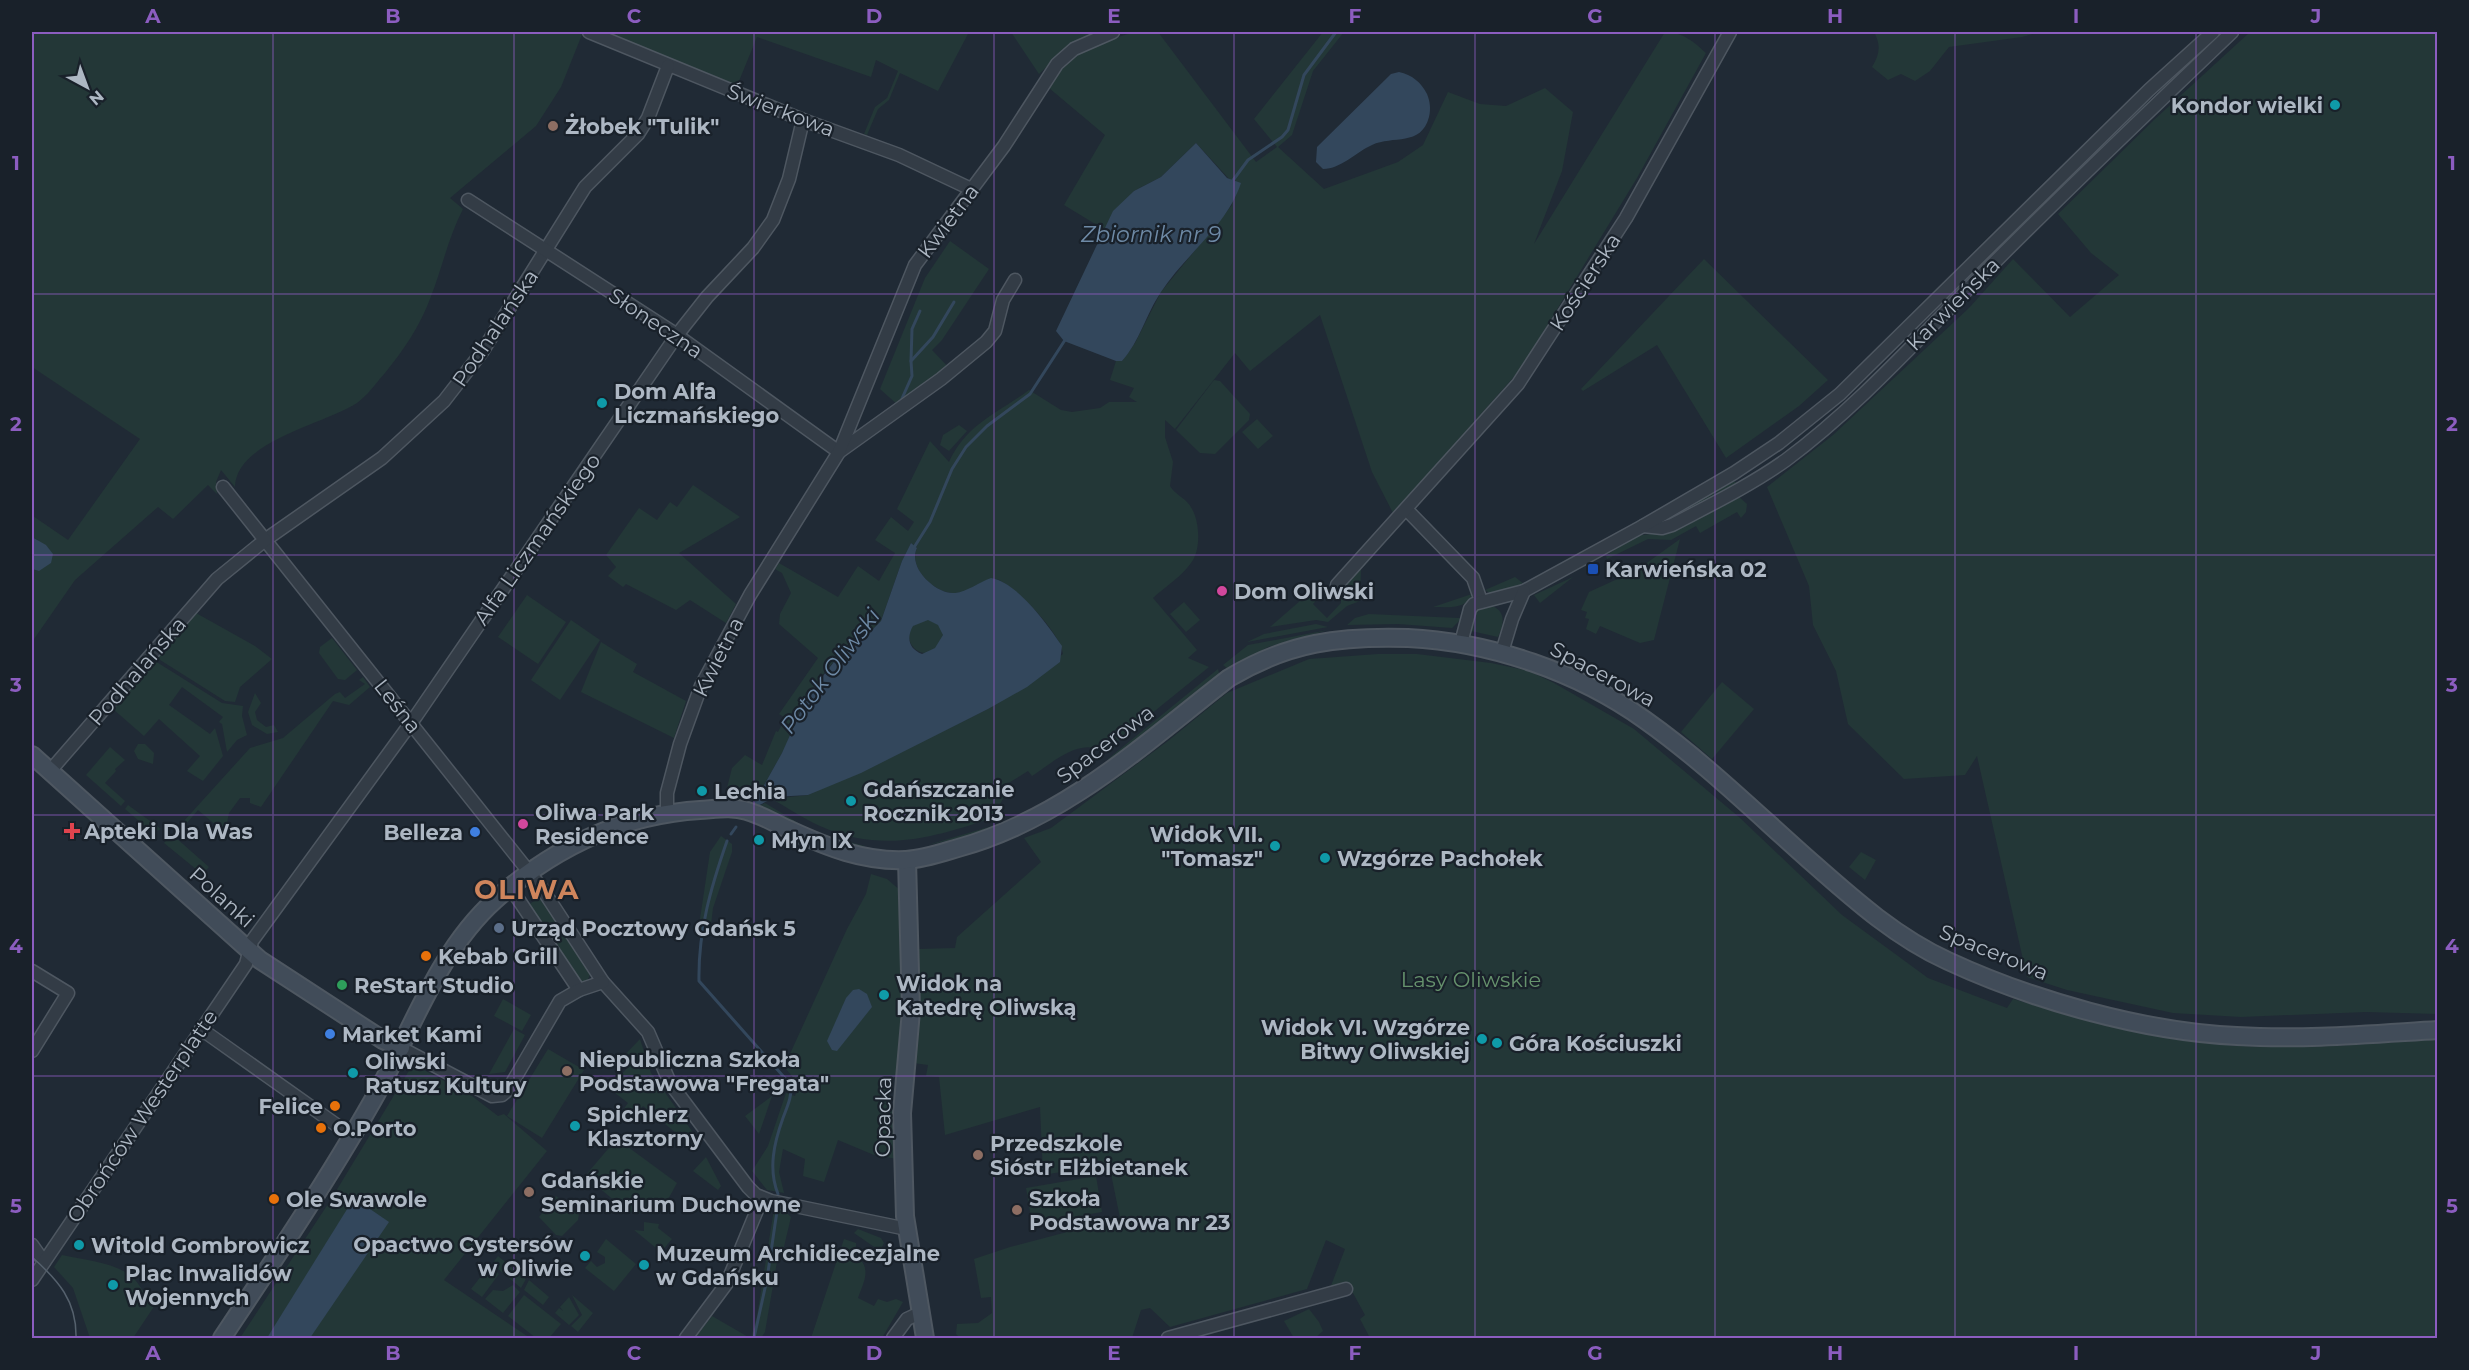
<svg xmlns="http://www.w3.org/2000/svg" width="2469" height="1370" viewBox="0 0 2469 1370" font-family="Montserrat,sans-serif">
<style>
.green{fill:#233737}
.water{fill:#33475c;fill-rule:evenodd}
.lines{fill:none;stroke-linecap:round;stroke-linejoin:round}
.stream{stroke:#33475c;stroke-width:3}
.street-casing{stroke:#4e5761;stroke-width:15}
.secondary-casing{stroke:#4e5761;stroke-width:20}
.street{stroke:#333c46;stroke-width:12}
.secondary{stroke:#414c59;stroke-width:16}
.tram{stroke:#55616d;stroke-width:1.5}
.grid{fill:none;stroke:#8c5dc0;stroke-width:1.5;stroke-opacity:0.55}
.culture-dot{fill:#0f9aa8;stroke:#19212a;stroke-width:2}
.education-dot{fill:#8d6e63;stroke:#19212a;stroke-width:2}
.transit-dot{fill:#1a4fb4;stroke:#19212a;stroke-width:2}
.hotel-dot{fill:#d1479c;stroke:#19212a;stroke-width:2}
.health-dot{fill:#e0444e;stroke:#19212a;stroke-width:2}
.shop-dot{fill:#3f7fe0;stroke:#19212a;stroke-width:2}
.service-dot{fill:#5c6f8a;stroke:#19212a;stroke-width:2}
.food-dot{fill:#e8710a;stroke:#19212a;stroke-width:2}
.leisure-dot{fill:#2e9e5b;stroke:#19212a;stroke-width:2}
.labels{text-anchor:middle;dominant-baseline:central;stroke-width:4.5;stroke-linejoin:round;paint-order:stroke}
.poi-label{font-size:21px;font-weight:bold;fill:#adb7c3;stroke:#19212a;text-anchor:start}
.street-label{font-size:21px;fill:#adb7c3;stroke:#19212a}
.park-label{font-size:21px;fill:#66926d;stroke:#19212a}
.water-label{font-size:22px;font-style:italic;fill:#6e8aa6;stroke:#19212a}
.district-label{font-size:27px;font-weight:bold;letter-spacing:1.5px;fill:#cf855c;stroke:#19212a}
.neatline{fill:none;stroke:#8c5dc0;stroke-width:2}
.grid-label{font-size:20px;text-anchor:middle;font-weight:bold;fill:#8c5dc0}
</style>
<rect width="100%" height="100%" fill="#202a35"/>
<g class="green">
<path d="M32,32H583L561,87L536,126L450,198L463,209C448,238 442,269 430,299C420,326 403,351 385,373C376,383 368,395 357,403C325,424 236,441 235,487L221,470L216,482L217,494L208,485L173,519L158,507L75,580L32,642V569L39,571L38,540L32,537V518L33,516L68,540L140,439L32,367Z"/>
<path d="M600,32H969L938,91L900,73L889,100L878,109L867,135L864,134L875,107L887,98L898,71L876,60L871,77L757,37L737,86Z"/>
<path d="M1011,32H1095L1071,44L1039,74Z"/>
<path d="M1135,32H1158L1256,162L1277,147L1254,119L1323,32H1344L1313,71L1292,135L1278,147L1324,189L1398,162L1423,145L1448,92L1480,104L1506,106L1545,88L1573,112L1562,171L1534,244L1665,32C1683,32 1694,42 1706,53L1637,178L1520,370L1393,513L1372,472L1320,315L1250,371L1235,353L1175,429L1165,420V437L1173,462L1170,486C1176,496 1187,498 1192,509C1200,523 1201,550 1191,563C1182,576 1165,587 1153,598L1197,650L1188,658L1209,667L1103,753C1082,735 1051,764 1032,776L1028,771L1007,784L1009,788L999,806L1001,815C938,836 885,855 820,826C804,819 788,808 772,799L808,795L941,732L988,709L1063,654C1061,633 1017,588 997,579C984,584 966,594 952,593C933,592 908,567 917,548L911,543L902,561L881,621L866,636L843,650L821,677L801,707L785,748L760,792L752,789L726,792L732,768L745,755L762,765L776,731L778,732L785,718L779,714L818,658L779,624L780,614L791,593L782,573L775,569L779,563L838,597L858,566L879,581L895,553L875,540L891,517L908,531L914,522L897,509L930,441L949,462C966,424 998,413 1029,390L1061,410L1072,412L1100,408L1109,402H1137L1129,397L1134,388L1110,380L1116,361H1122L1135,343L1161,292L1232,205V182L1196,143L1161,177L1134,191L1105,230L1064,205L1105,135L1049,88L1069,59L1094,44Z"/>
<path d="M1874,32H2039L2022,37L1949,47L1930,71L1915,81L1901,74L1888,80L1872,67C1880,54 1881,45 1874,32Z"/>
<path d="M2250,32H2437V1014L2366,1012L2241,1017L2173,1013L2067,990L2027,977L1977,756L1965,775L1904,779L1848,724L1836,671L1813,625L1809,586L1767,487L1833,435L1969,308L2013,259L2070,317L2119,275L2091,253L2058,214L2155,119Z"/>
<path d="M950,241L989,269L942,340L932,350L950,369L899,406L880,389L925,278Z"/>
<path d="M1704,259L1828,380L1799,406L1726,458L1657,345L1583,391L1581,389Z"/>
<path d="M1214,380L1220,381L1250,414L1249,420L1215,454L1200,453L1176,430Z"/>
<path d="M1257,419L1273,436L1258,449L1242,432Z"/>
<path d="M959,425L967,431L949,451L940,445L943,435Z"/>
<path d="M1732,481L1738,483L1673,521L1658,523Z"/>
<path d="M693,485L740,517L679,553L736,604L726,623L690,600L676,610L626,584L623,587L608,576L616,567L606,555L639,508L657,520L670,502L677,507Z"/>
<path d="M1738,496L1747,504L1746,512L1741,518L1737,512L1700,533L1696,526L1671,540L1648,539L1607,559L1606,556L1634,536L1660,533Z"/>
<path d="M1680,539L1654,640L1640,643L1600,626L1596,634L1586,629L1589,619L1585,618L1587,612L1581,610L1589,592L1637,570Z"/>
<path d="M1358,568L1361,570L1360,601L1347,606L1328,622L1316,620L1270,627L1308,594L1323,589V593L1313,604L1327,618L1341,603V589Z"/>
<path d="M1515,577L1524,584L1513,590L1491,594L1485,590Z"/>
<path d="M1573,577L1540,603L1534,595Z"/>
<path d="M1472,594C1466,610 1448,607 1433,607Z"/>
<path d="M527,595L566,622L538,664L498,637Z"/>
<path d="M1184,602L1200,620L1186,632L1170,614Z"/>
<path d="M1489,605C1507,610 1504,624 1498,637L1471,631L1477,610Z"/>
<path d="M196,613L255,646L272,659L240,687L235,702L225,701L157,658Z"/>
<path d="M1369,614L1459,618L1461,619L1452,628L1398,624L1347,625L1355,618Z"/>
<circle cx="926" cy="636" r="17"/>
<path d="M571,620L600,640L560,700L531,680Z"/>
<path d="M1316,624L1328,627L1247,642L1264,634Z"/>
<path d="M1328,630L1268,647L1229,670L1223,665L1248,645Z"/>
<path d="M332,638L357,670L345,680L338,679L319,653L320,647Z"/>
<path d="M601,642L637,664L633,672L686,701L674,738L581,692Z"/>
<path d="M1378,654H1417L1491,663L1529,671L1554,683L1634,729L1739,817L1842,915L1928,978L2007,1008L2013,999C2073,1016 2133,1035 2195,1042C2275,1052 2358,1045 2437,1039V1338H1370L1360,1319L1365,1315L1348,1284L1329,1291L1345,1249L1326,1240L1307,1289L1170,1327L1150,1308L1141,1310L1132,1338H960L956,1334L957,1324L978,1323L992,1313L991,1297L981,1298L974,1259L1010,1247L1120,1218L1109,1164L1043,1175L1040,1107L945,1135L939,1077L926,1076L928,1065L913,1063L918,1006V949L955,948L957,937L1041,862L1024,838L1051,828L1168,741L1227,693L1309,659Z"/>
<path d="M155,661L222,703L243,706L242,716L247,735L237,740L227,752L222,724L219,722L223,717L182,687L169,705L210,734L215,728L223,756L203,781L187,771L200,756L159,719L144,736L113,709Z"/>
<path d="M1218,669L1220,677L1112,760L1108,759Z"/>
<path d="M363,677L370,687L349,705L333,701L261,807L250,803V798H240L229,813L225,833L198,810L175,837L209,867L202,874L164,843L250,748L283,738L335,694L340,692L345,698L365,684L359,680Z"/>
<path d="M1722,682L1754,709L1712,759L1681,732Z"/>
<path d="M255,693L261,703L255,712L257,720L266,727L274,725L278,732L267,734L252,725L248,712Z"/>
<path d="M138,744H145L154,753L153,764L138,759L134,751Z"/>
<path d="M110,747L125,760L115,769L116,771L105,783L125,801L121,806L86,775Z"/>
<path d="M765,803L815,833L865,846L863,848L835,842L757,807Z"/>
<path d="M128,805L161,829L153,833L125,809Z"/>
<path d="M1002,823L969,836L928,845Z"/>
<path d="M721,836L732,844V852L713,908L710,934L698,932L710,852Z"/>
<path d="M1861,852L1876,860L1865,880L1849,867Z"/>
<path d="M871,874L887,879L901,891L904,987L899,1075L891,1079L889,1106L896,1110L897,1159L874,1155L838,1140L824,1182L803,1176L805,1159L783,1149L779,1172L784,1193L767,1190L752,1171L768,1146L786,1093L795,1096C800,1083 793,1077 784,1067L847,929L866,894Z"/>
<path d="M542,896L591,973L587,981L581,982L528,905Z"/>
<path d="M503,999L531,1015L522,1031L494,1016Z"/>
<path d="M514,1029L525,1035L505,1072L489,1074Z"/>
<path d="M640,1039L651,1073L676,1108L663,1122L643,1106L630,1123L628,1121L631,1117L623,1110L628,1103L610,1089L627,1068L619,1061Z"/>
<path d="M548,1049L584,1070L542,1138L507,1116Z"/>
<path d="M413,1064L472,1096L498,1116L504,1114L547,1151L444,1280L530,1338H240L330,1201Z"/>
<path d="M772,1096L759,1134L745,1116Z"/>
<path d="M678,1111L700,1143L697,1150L665,1124Z"/>
<path d="M620,1145L628,1147L677,1183L666,1203L654,1214L628,1212L585,1176L608,1149Z"/>
<path d="M706,1157L721,1186L718,1190L693,1171Z"/>
<path d="M1096,1176L1102,1212L1032,1224L1026,1188Z"/>
<path d="M556,1196L579,1214L578,1220L562,1236L556,1235L539,1217Z"/>
<path d="M774,1209L785,1211L791,1217L783,1251L776,1249L775,1256H778L765,1332L761,1338H751L757,1316Z"/>
<path d="M644,1222L659,1224L658,1228L672,1239L661,1252L634,1230L644,1231Z"/>
<path d="M858,1229L881,1238L884,1243L880,1251L854,1233Z"/>
<path d="M606,1239L636,1264L614,1291L585,1268L591,1261L597,1267L605,1263V1257L597,1252Z"/>
<path d="M844,1239L856,1243V1256C873,1268 863,1283 858,1298L874,1306L878,1299L887,1302L896,1299L903,1302L882,1338H811Z"/>
<path d="M62,1255C83,1260 114,1262 131,1276C141,1284 144,1297 155,1305L133,1338H90L73,1288L54,1267Z"/>
<path d="M498,1256L526,1279L521,1288L492,1264Z"/>
<path d="M489,1266L499,1274L482,1297L471,1289Z"/>
<path d="M529,1280L549,1297L543,1305L524,1290Z"/>
<path d="M513,1285L520,1292L503,1313L485,1299L493,1290L503,1291Z"/>
<path d="M524,1295L561,1324L549,1338H536L508,1316Z"/>
<path d="M572,1295L593,1313L578,1332L571,1326L582,1315Z"/>
<path d="M569,1297L579,1315L569,1325L555,1313L559,1308L563,1311L560,1307Z"/>
<path d="M1309,1309L1319,1322L1323,1331L1315,1338H1294L1284,1321Z"/>
<path d="M712,1316L750,1338H695Z"/>
</g>
<g class="water">
<path d="M1399,72C1412,75 1421,82 1427,94C1430,101 1431,109 1429,117C1421,147 1393,135 1372,145C1356,152 1341,169 1323,169L1316,162L1317,147L1391,74Z"/>
<path d="M1196,143L1227,178L1241,183C1227,226 1185,255 1161,292C1146,314 1140,341 1122,361H1116L1064,341L1056,331L1113,211L1134,191L1161,177Z"/>
<path d="M32,537L46,545L53,554L51,563L39,571L32,569Z"/>
<path d="M911,543L917,548C907,568 937,595 955,593C967,592 979,582 991,578C1017,582 1048,625 1062,646L1060,662L1027,687L988,709L861,773L808,795L774,797L758,806L754,803L782,753L807,697L843,650L866,636L881,621L902,561ZM928,620L938,625L943,635L935,648L922,654C909,649 906,638 913,626Z"/>
<path d="M859,989L867,994L872,1007L837,1051L832,1050L827,1041L846,998L853,990Z"/>
<path d="M354,1198L389,1222L310,1338H267Z"/>
</g>
<g class="lines">
<g class="stream">
<path d="M1231,183L1248,160L1282,137L1288,130L1304,75L1336,32"/>
<path d="M911,361L912,329L920,311"/>
<path d="M900,403L912,376L911,361L933,337L954,302"/>
<path d="M913,549L930,522L952,469L966,447L987,426L1030,394L1065,340"/>
<path d="M731,834L736,827"/>
<path d="M727,841C711,887 698,931 699,981L791,1085C792,1097 787,1107 783,1118C774,1143 768,1169 778,1194"/>
<path d="M754,1338L767,1279L777,1211"/>
</g>
<defs>
<g id="street">
<path d="M589,32L803,120L899,155L971,189"/>
<path d="M668,66L648,118L638,134L585,187L482,352L444,401L382,458L265,540L541,887L603,982L648,1032L670,1083L748,1187L756,1195L771,1201L907,1229"/>
<path d="M468,200L671,331L839,452L941,379L986,342L995,331L1003,300L1015,280"/>
<path d="M1407,510L1473,578L1481,601"/>
<path d="M1643,526L1662,528L1672,525C1710,505 1751,485 1786,460C1856,408 1916,341 1978,279C2061,195 2146,114 2232,32"/>
<path d="M1337,585L1518,384L1626,218L1730,32"/>
<path d="M1461,643L1470,609L1474,604L1524,591L1643,526L1734,473L1779,443L1840,394L2149,90L2213,32"/>
<path d="M1502,652L1512,619L1524,591"/>
<path d="M50,771L217,579L265,540L223,487"/>
<path d="M667,813V793L680,744L701,686L750,595L839,452L915,265L1004,146L1057,64L1074,49L1113,32"/>
<path d="M510,887L579,990"/>
<path d="M32,971L68,993L32,1051"/>
<path d="M201,1029L352,1136"/>
<path d="M401,1048L492,1096L502,1095L508,1090L560,1001L579,990L603,982"/>
<path d="M32,1245L44,1262"/>
<path d="M32,1280L246,964L252,941L416,716L677,335L707,297L753,248L773,220L789,179L803,120"/>
<path d="M686,1338L727,1283L762,1198"/>
<path d="M893,1338L907,1319L920,1313"/>
<path d="M1168,1338L1346,1289"/>
</g>
<g id="secondary">
<path d="M32,755L260,960L383,1040L401,1048"/>
<path d="M907,860L911,1011L902,1113L905,1216L925,1338"/>
<path d="M222,1338C274,1260 327,1181 373,1100C411,1033 437,952 495,900C553,848 622,815 700,810C716,809 732,806 747,811C762,815 776,824 790,830C827,847 864,862 906,860C924,859 941,853 958,848C1064,819 1145,743 1229,678C1289,642 1340,636 1408,638C1491,642 1578,672 1645,720C1703,761 1755,812 1808,859C1851,897 1895,937 1948,961C2032,1000 2144,1032 2237,1036C2304,1040 2371,1034 2438,1030"/>
</g>
</defs>
<use href="#street" class="street-casing"/>
<use href="#secondary" class="secondary-casing"/>
<use href="#street" class="street"/>
<use href="#secondary" class="secondary"/>
<path class="tram" d="M32,1257C58,1280 77,1301 76,1338"/>
</g>
<path class="grid" d="M273,32V1338M514,32V1338M754,32V1338M994,32V1338M1234,32V1338M1475,32V1338M1715,32V1338M1955,32V1338M2196,32V1338M32,294H2438M32,555H2438M32,815H2438M32,1076H2438"/>
<g class="culture-dot">
<circle cx="2335" cy="105" r="6"/>
<circle cx="602" cy="403" r="6"/>
<circle cx="702" cy="791" r="6"/>
<circle cx="851" cy="801" r="6"/>
<circle cx="759" cy="840" r="6"/>
<circle cx="1275" cy="846" r="6"/>
<circle cx="1325" cy="858" r="6"/>
<circle cx="884" cy="995" r="6"/>
<circle cx="1482" cy="1039" r="6"/>
<circle cx="1497" cy="1043" r="6"/>
<circle cx="353" cy="1073" r="6"/>
<circle cx="575" cy="1126" r="6"/>
<circle cx="79" cy="1245" r="6"/>
<circle cx="585" cy="1256" r="6"/>
<circle cx="644" cy="1265" r="6"/>
<circle cx="113" cy="1285" r="6"/>
</g>
<g class="education-dot">
<circle cx="553" cy="126" r="6"/>
<circle cx="567" cy="1071" r="6"/>
<circle cx="978" cy="1155" r="6"/>
<circle cx="529" cy="1192" r="6"/>
<circle cx="1017" cy="1210" r="6"/>
</g>
<rect class="transit-dot" x="1587" y="563" width="12" height="12" rx="3"/>
<g class="hotel-dot">
<circle cx="1222" cy="591" r="6"/>
<circle cx="523" cy="824" r="6"/>
</g>
<path class="health-dot" d="M69 822h6v6h6v6h-6v6h-6v-6h-6v-6h6z"/>
<g class="shop-dot">
<circle cx="475" cy="832" r="6"/>
<circle cx="330" cy="1034" r="6"/>
</g>
<circle class="service-dot" cx="499" cy="928" r="6"/>
<g class="food-dot">
<circle cx="426" cy="956" r="6"/>
<circle cx="335" cy="1106" r="6"/>
<circle cx="321" cy="1128" r="6"/>
<circle cx="274" cy="1199" r="6"/>
</g>
<circle class="leisure-dot" cx="342" cy="985" r="6"/>
<g class="labels">
<g class="poi-label">
<text x="2323" y="105" text-anchor="end">Kondor wielki</text>
<text x="565" y="126">Żłobek "Tulik"</text>
<text x="614" y="391">Dom Alfa<tspan x="614" dy="24">Liczmańskiego</tspan></text>
<text x="1605" y="569">Karwieńska 02</text>
<text x="1234" y="591">Dom Oliwski</text>
<text x="863" y="789">Gdańszczanie<tspan x="863" dy="24">Rocznik 2013</tspan></text>
<text x="714" y="791">Lechia</text>
<text x="535" y="812">Oliwa Park<tspan x="535" dy="24">Residence</tspan></text>
<text x="84" y="831">Apteki Dla Was</text>
<text x="463" y="832" text-anchor="end">Belleza</text>
<text x="1263" y="834" text-anchor="end">Widok VII.<tspan x="1263" dy="24">"Tomasz"</tspan></text>
<text x="771" y="840">Młyn IX</text>
<text x="1337" y="858">Wzgórze Pachołek</text>
<text x="511" y="928">Urząd Pocztowy Gdańsk 5</text>
<text x="438" y="956">Kebab Grill</text>
<text x="896" y="983">Widok na<tspan x="896" dy="24">Katedrę Oliwską</tspan></text>
<text x="354" y="985">ReStart Studio</text>
<text x="1470" y="1027" text-anchor="end">Widok VI. Wzgórze<tspan x="1470" dy="24">Bitwy Oliwskiej</tspan></text>
<text x="342" y="1034">Market Kami</text>
<text x="1509" y="1043">Góra Kościuszki</text>
<text x="579" y="1059">Niepubliczna Szkoła<tspan x="579" dy="24">Podstawowa "Fregata"</tspan></text>
<text x="365" y="1061">Oliwski<tspan x="365" dy="24">Ratusz Kultury</tspan></text>
<text x="323" y="1106" text-anchor="end">Felice</text>
<text x="587" y="1114">Spichlerz<tspan x="587" dy="24">Klasztorny</tspan></text>
<text x="333" y="1128">O.Porto</text>
<text x="990" y="1143">Przedszkole<tspan x="990" dy="24">Sióstr Elżbietanek</tspan></text>
<text x="541" y="1180">Gdańskie<tspan x="541" dy="24">Seminarium Duchowne</tspan></text>
<text x="1029" y="1198">Szkoła<tspan x="1029" dy="24">Podstawowa nr 23</tspan></text>
<text x="286" y="1199">Ole Swawole</text>
<text x="573" y="1244" text-anchor="end">Opactwo Cystersów<tspan x="573" dy="24">w Oliwie</tspan></text>
<text x="91" y="1245">Witold Gombrowicz</text>
<text x="656" y="1253">Muzeum Archidiecezjalne<tspan x="656" dy="24">w Gdańsku</tspan></text>
<text x="125" y="1273">Plac Inwalidów<tspan x="125" dy="24">Wojennych</tspan></text>
</g>
<g class="street-label">
<text transform="translate(781 110) rotate(21)">Świerkowa</text>
<text transform="translate(948 221) rotate(-53)">Kwietna</text>
<text transform="translate(1585 282) rotate(-57)">Kościerska</text>
<text transform="translate(1953 304) rotate(-45)">Karwieńska</text>
<text transform="translate(656 323) rotate(34)">Słoneczna</text>
<text transform="translate(495 328) rotate(-56)">Podhalańska</text>
<text transform="translate(537 539) rotate(-55)">Alfa Liczmańskiego</text>
<text transform="translate(718 657) rotate(-63)">Kwietna</text>
<text transform="translate(137 671) rotate(-49)">Podhalańska</text>
<text transform="translate(1603 674) rotate(28)">Spacerowa</text>
<text transform="translate(398 706) rotate(52)">Leśna</text>
<text transform="translate(1105 744) rotate(-37)">Spacerowa</text>
<text transform="translate(222 897) rotate(42)">Polanki</text>
<text transform="translate(1994 952) rotate(22)">Spacerowa</text>
<text transform="translate(142 1116) rotate(-56)">Obrońców Westerplatte</text>
<text transform="translate(883 1117) rotate(-89)">Opacka</text>
</g>
<g class="park-label">
<text x="1471" y="979">Lasy Oliwskie</text>
</g>
<g class="water-label">
<text x="1151" y="234">Zbiornik nr 9</text>
<text transform="translate(830 671) rotate(-53)">Potok Oliwski</text>
</g>
<g class="district-label">
<text x="527" y="889">OLIWA</text>
</g>
</g>
<rect width="2469" height="1370" fill="none" stroke="#19212a" stroke-width="66"/>
<g transform="translate(87 87) rotate(139)" stroke="#19212a" stroke-width="4.5" paint-order="stroke">
<path d="M0-4.5L10 22L0 15L-10 22Z" fill="#adb7c3"/>
<text y="-9" font-size="16" font-weight="bold" text-anchor="middle" fill="#adb7c3">N</text>
</g>
<rect x="33" y="33" width="2403" height="1304" class="neatline"/>
<g class="grid-label">
<text x="153" y="23">A</text>
<text x="393" y="23">B</text>
<text x="634" y="23">C</text>
<text x="874" y="23">D</text>
<text x="1114" y="23">E</text>
<text x="1355" y="23">F</text>
<text x="1595" y="23">G</text>
<text x="1835" y="23">H</text>
<text x="2076" y="23">I</text>
<text x="2316" y="23">J</text>
<text x="16" y="170">1</text>
<text x="2452" y="170">1</text>
<text x="16" y="431">2</text>
<text x="2452" y="431">2</text>
<text x="16" y="692">3</text>
<text x="2452" y="692">3</text>
<text x="16" y="953">4</text>
<text x="2452" y="953">4</text>
<text x="16" y="1213">5</text>
<text x="2452" y="1213">5</text>
<text x="153" y="1360">A</text>
<text x="393" y="1360">B</text>
<text x="634" y="1360">C</text>
<text x="874" y="1360">D</text>
<text x="1114" y="1360">E</text>
<text x="1355" y="1360">F</text>
<text x="1595" y="1360">G</text>
<text x="1835" y="1360">H</text>
<text x="2076" y="1360">I</text>
<text x="2316" y="1360">J</text>
</g>
</svg>
